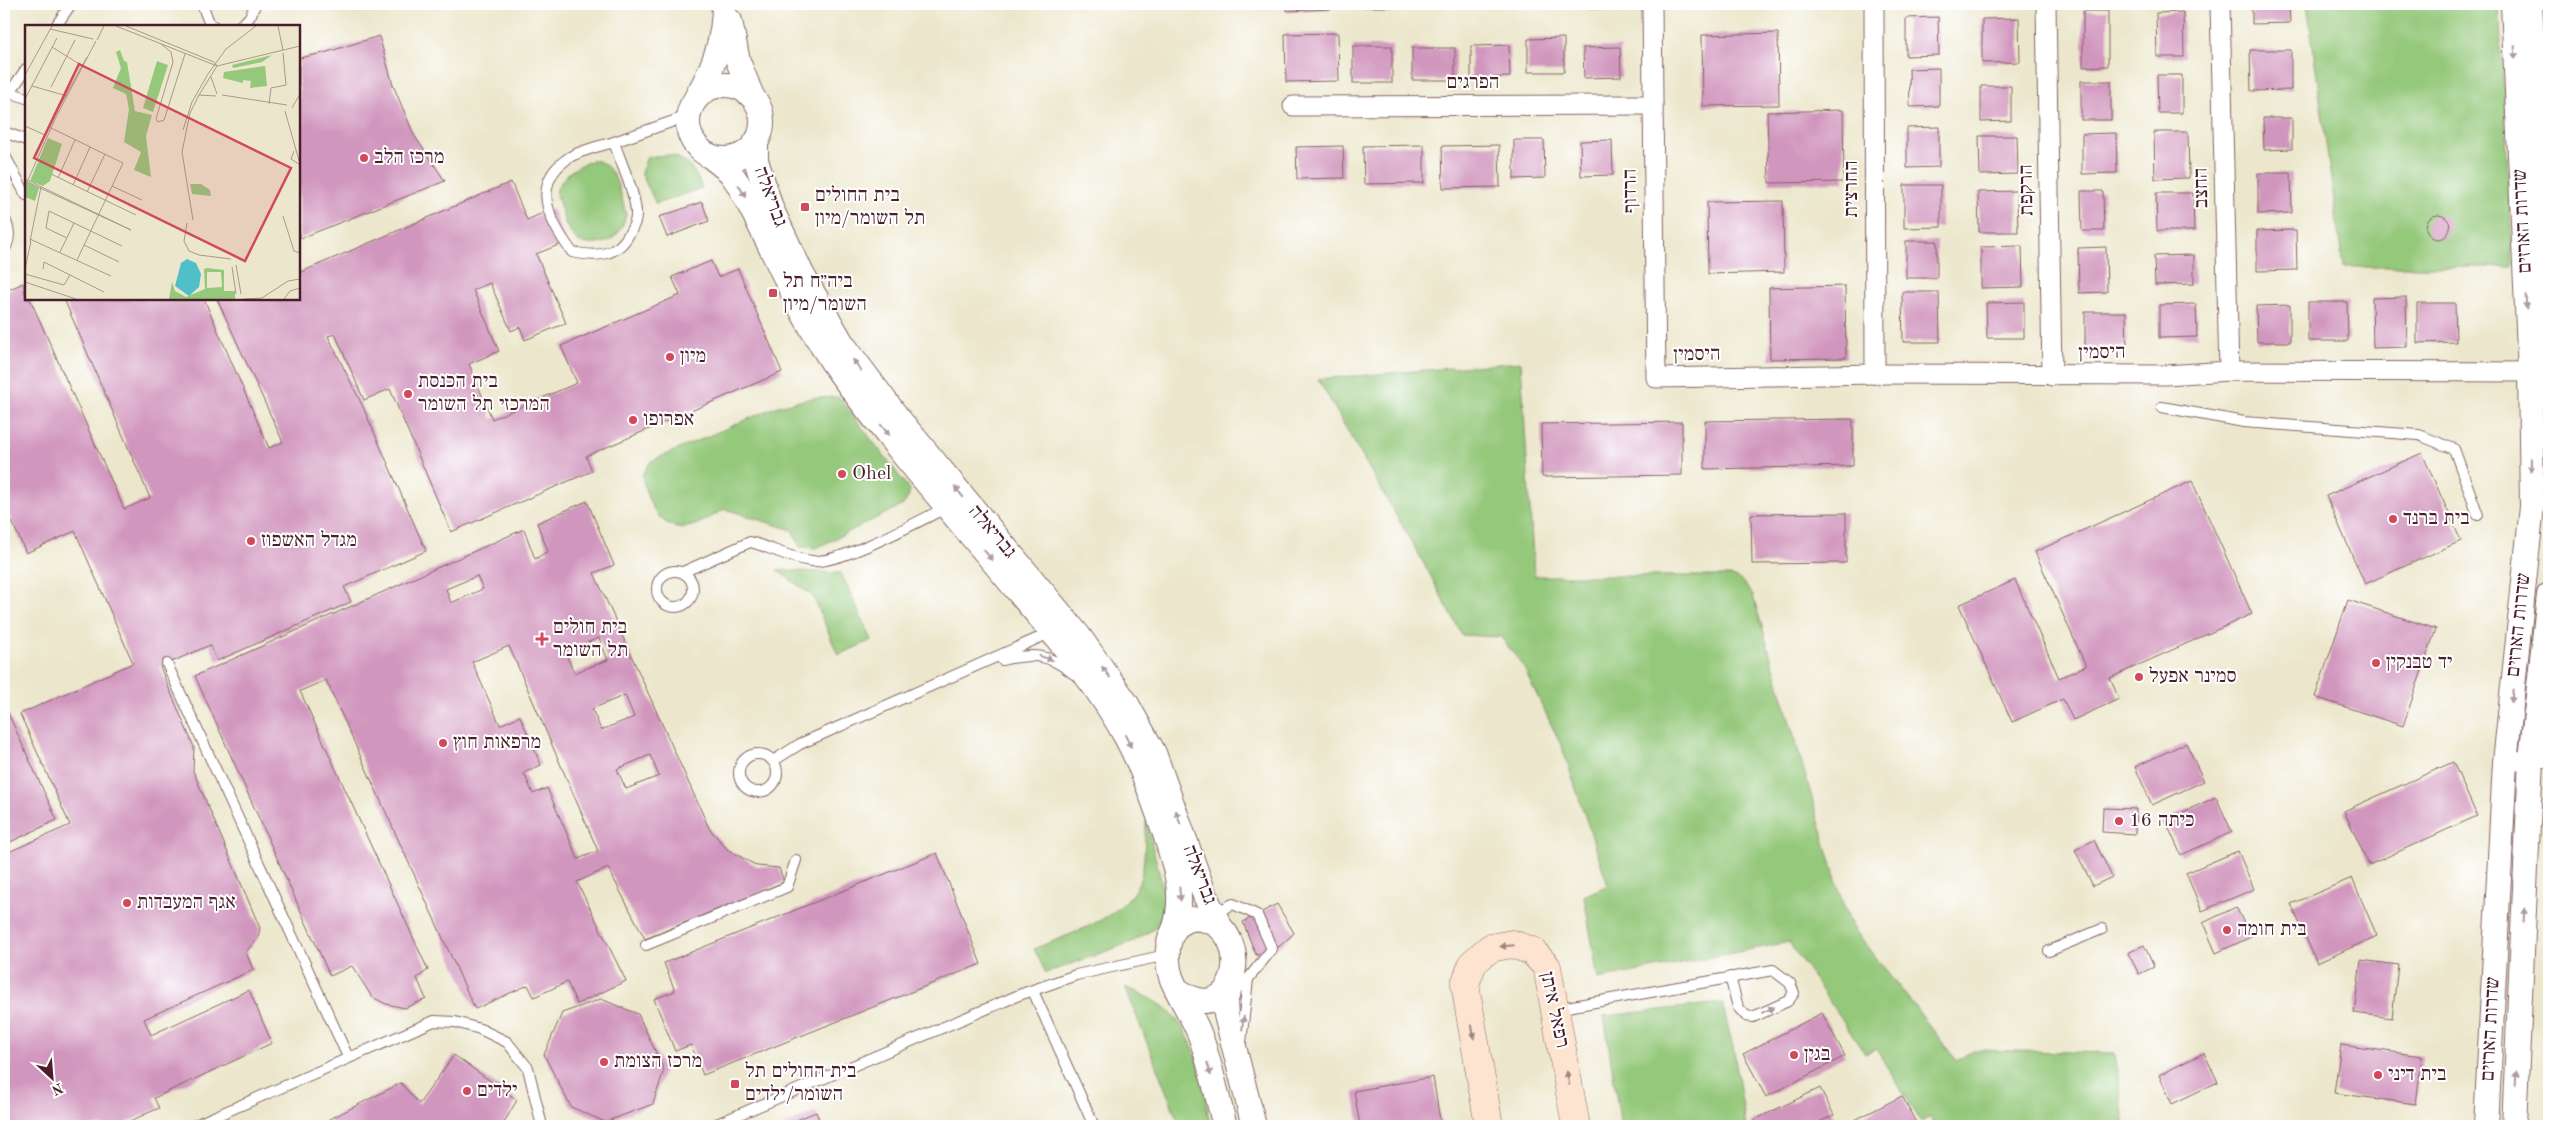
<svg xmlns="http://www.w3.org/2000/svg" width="2553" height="1130" viewBox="0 0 2553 1130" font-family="'Old Standard TT','Frank Ruhl Libre',serif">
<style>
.green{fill:#94c87a;stroke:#6f7452}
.building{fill:#d196be;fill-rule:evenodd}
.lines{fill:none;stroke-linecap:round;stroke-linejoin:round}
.service-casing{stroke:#836563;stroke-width:12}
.minor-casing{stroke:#836563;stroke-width:21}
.tertiary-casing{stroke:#836563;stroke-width:26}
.secondary-casing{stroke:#836563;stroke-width:29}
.service{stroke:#fff;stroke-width:10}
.minor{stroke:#fff;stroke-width:19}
.tertiary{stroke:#fff;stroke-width:24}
.secondary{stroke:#fde4d1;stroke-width:28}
.oneway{fill:#ae9aa0}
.oneway2{fill:#a4827e}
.poi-dot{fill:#d1495b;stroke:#fff;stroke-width:2}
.labels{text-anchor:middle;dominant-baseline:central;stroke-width:4;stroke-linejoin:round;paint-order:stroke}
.street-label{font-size:20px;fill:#4a1f2b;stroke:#fff}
.poi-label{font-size:20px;fill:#4a1f2b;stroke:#fff;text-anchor:start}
.inset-road{fill:none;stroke:#ab978c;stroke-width:1}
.view{fill:#d1495b;fill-opacity:0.15;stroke:#d1495b;stroke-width:2.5}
.inset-edge{fill:none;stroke:#4a1f2b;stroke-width:2.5}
</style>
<rect width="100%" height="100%" fill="#fff"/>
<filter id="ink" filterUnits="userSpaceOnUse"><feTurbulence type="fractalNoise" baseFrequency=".02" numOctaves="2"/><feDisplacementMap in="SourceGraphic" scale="10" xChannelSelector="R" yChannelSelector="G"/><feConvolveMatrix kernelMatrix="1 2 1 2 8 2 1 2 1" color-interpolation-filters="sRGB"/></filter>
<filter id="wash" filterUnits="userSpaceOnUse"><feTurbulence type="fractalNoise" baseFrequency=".0096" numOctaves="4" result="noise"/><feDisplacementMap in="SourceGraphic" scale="20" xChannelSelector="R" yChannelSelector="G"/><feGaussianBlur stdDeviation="1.12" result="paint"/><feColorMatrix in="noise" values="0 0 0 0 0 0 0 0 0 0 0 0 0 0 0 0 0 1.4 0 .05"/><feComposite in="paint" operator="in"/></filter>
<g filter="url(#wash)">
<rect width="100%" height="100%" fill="#ece7cc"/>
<g class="green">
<path d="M2307,4H2499L2513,267H2343Z"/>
<path d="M669,155C688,159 695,171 702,188L656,204L641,173L647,157Z"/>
<path d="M593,160C616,162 621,196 626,215C620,241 602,248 578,242L566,226L556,192C563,174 575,167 593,160Z"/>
<path d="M1521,362L1534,576H1730C1742,578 1746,586 1753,596L1844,907L1854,929L1957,1061L1973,1050L2114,1053L2126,1126H1935L1930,1117L1921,1122L1876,1049L1865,1054L1789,942L1598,979L1584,896L1608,885L1562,747L1523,666L1501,637L1462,635L1428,571L1318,379Z"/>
<path d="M839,397L909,489V496L903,505L816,548L800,547L792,530L725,509C712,516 693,530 678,527C655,524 645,494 642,475L651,461L778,406L812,398Z"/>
<path d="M777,570L841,573L872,640L838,655L813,596Z"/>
<path d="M1146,821L1167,904L1157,927L1134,941L1046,973L1034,949C1068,934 1124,919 1139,882C1146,865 1144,840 1146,821Z"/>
<path d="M1125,987C1142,994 1159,1001 1172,1014C1199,1042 1204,1090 1210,1126H1180Z"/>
<path d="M1722,1003L1734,1051L1746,1126H1621L1604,1016Z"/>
</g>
<g id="blocks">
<g class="building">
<path d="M1287,4H1331V9L1287,11Z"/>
<rect x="1354" y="4" width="39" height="3"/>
<path d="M1589,4H1626V8L1589,9Z"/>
<path d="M2252,4H2289L2290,23L2252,24Z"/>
<path d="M2083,11H2108V66L2083,67Z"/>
<path d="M2183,12L2184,57H2157L2156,13Z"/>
<path d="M1938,17L1939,55L1906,56V18Z"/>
<path d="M2019,18L2020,62L1982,63V19Z"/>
<path d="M1338,33L1339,81L1286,82L1285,34Z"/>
<path d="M1778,33L1779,105L1703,106L1702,35Z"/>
<path d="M379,36L393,85L414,135L445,181L301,238L299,230V58L324,53Z"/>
<path d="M1564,38V72H1528V39Z"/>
<path d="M1509,45L1510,77L1471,78V46Z"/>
<rect x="1353" y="46" width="39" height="37"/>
<path d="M1620,47L1621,77L1584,78L1583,48Z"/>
<rect x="1412" y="48" width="43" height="32"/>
<path d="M2250,50H2291V90L2251,91Z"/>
<path d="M1939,68V106L1910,107L1909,69Z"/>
<path d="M2157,75H2182V113H2158Z"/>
<rect x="2081" y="81" width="30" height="39"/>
<path d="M1981,86H2011V121L1981,122Z"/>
<path d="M1843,110L1844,182L1769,183L1767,112Z"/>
<path d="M2263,118H2292V149L2264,150Z"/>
<path d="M1939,127V167L1907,168V128Z"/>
<path d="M2154,132H2188L2189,178L2155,179Z"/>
<path d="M2116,133L2117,173L2082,174V134Z"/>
<path d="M1979,136H2017L2018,174L1980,175Z"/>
<path d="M1514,140H1544L1545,178L1514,179Z"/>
<path d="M1612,140L1613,175L1581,176L1580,141Z"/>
<path d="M1424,145V183L1364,184L1363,146Z"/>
<path d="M1499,145L1500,187L1443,188L1442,146Z"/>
<path d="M1343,146L1344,178L1297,179L1296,147Z"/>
<path d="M2258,173H2291L2292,213L2258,214Z"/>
<path d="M511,182L527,220L552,209L566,242L536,254L566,323L525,340L520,327L511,331L490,283L473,290L499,351L469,364L492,419L577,383L561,346L680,295L672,277L711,261L718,277L738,269L782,372L586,456L592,471L451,532L390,389L364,400L335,334L328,336L363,407L426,551L344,587L351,602L217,661L210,645L160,667L194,747L193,771L260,928L258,938L246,952L253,970L144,1019L151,1035L249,990L272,1043L154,1098L159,1108L119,1126H4V854L70,825L20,714L133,663L75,531L26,553L4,504V292L23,283L26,299H30L124,509L150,498L64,299H204L269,448L283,442L217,299H299V273Z"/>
<path d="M1904,185H1941V227L1904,228Z"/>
<path d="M2017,191L2018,232H1979L1978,192Z"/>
<path d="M2081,191H2103L2104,231H2082Z"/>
<path d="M2156,193H2193L2194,231H2157Z"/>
<path d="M1783,201L1784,272L1708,274L1707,202Z"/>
<path d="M702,202L709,221L667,237L659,217Z"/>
<circle cx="2438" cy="227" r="12"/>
<path d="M2296,230L2297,270L2257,271V231Z"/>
<rect x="1906" y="241" width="31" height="37"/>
<path d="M2022,246L2023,287L1981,288V247Z"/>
<path d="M2106,247L2107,292L2079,293L2078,248Z"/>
<path d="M2194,255V284L2155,285L2154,256Z"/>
<path d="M1845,286L1846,358L1770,359L1769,288Z"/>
<path d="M1902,292H1939L1940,342H1903Z"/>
<path d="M2406,297L2407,347L2373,348L2372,298Z"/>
<path d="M2024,302V338H1987L1986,303Z"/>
<path d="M2308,302H2347L2348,341H2308Z"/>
<path d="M2417,303H2455L2456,342L2417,343Z"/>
<path d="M2196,304L2197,337L2159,338V305Z"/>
<path d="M2290,305V342H2257L2256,306Z"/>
<path d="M2085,312H2126L2127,346L2085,347Z"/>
<path d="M1853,419V466L1705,469V421Z"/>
<path d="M1682,422V475L1542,477L1541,424Z"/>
<path d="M2422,453L2461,541L2365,584L2326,496Z"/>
<path d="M2192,481L2252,614L2110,678L2119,699L2073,720L2063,699L2012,722L1959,605L2015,580L2059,678L2086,666L2035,552Z"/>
<path d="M587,501L614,565L594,573L709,828L727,849L757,866L779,868L784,882L645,939L608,868L577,882L626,981L577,1004L567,982L534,997L528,985L475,1009L326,680L300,691L428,970L417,978L426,999L405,1008L386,1004L372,997L352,966L330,976L195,676L524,529L535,559L548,551L537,523ZM477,576L483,589L451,603L446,589ZM599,638L608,660L574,673L565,651ZM509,646L598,851L578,859L547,788L533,794L524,773L541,765L520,716L500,725L472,662ZM625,695L634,717L601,730L592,709ZM650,755L659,776L626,789L617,769Z"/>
<path d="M1846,513V563L1752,564L1751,514Z"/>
<path d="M2348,600L2436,629L2403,726L2315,697Z"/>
<path d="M7,711L57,820L4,845V712Z"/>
<path d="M2186,743L2204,781L2152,805L2135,767Z"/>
<path d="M2453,762L2477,816L2369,865L2344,811Z"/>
<path d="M2216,797L2232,832L2181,855L2165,820Z"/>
<path d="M2103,808L2136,809L2135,834L2102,832Z"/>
<path d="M2094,840L2112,877L2093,886L2075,850Z"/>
<path d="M2238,851L2254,889L2202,911L2186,873Z"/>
<path d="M937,853L981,964L703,1075L691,1045L675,1051L654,999L675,991L664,963Z"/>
<path d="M2352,878L2377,936L2317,963L2291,904Z"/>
<path d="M1277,904L1294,933L1280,946L1256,955L1243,922Z"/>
<path d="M2236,907L2251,937L2216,953L2203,923Z"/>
<path d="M2144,945L2154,967L2139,974L2128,953Z"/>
<path d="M2361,960L2398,965L2392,1018L2354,1013Z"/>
<path d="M601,999L638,1014L664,1070L653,1104L605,1122L571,1107L544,1055L562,1013Z"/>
<path d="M1822,1013L1845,1056L1766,1097L1743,1054Z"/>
<path d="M2341,1045L2422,1056L2416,1104L2334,1093Z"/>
<path d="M2204,1053L2218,1082L2172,1104L2159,1075Z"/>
<path d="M454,1055L517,1100L502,1126H331L330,1119L401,1083L419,1104Z"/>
<path d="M1433,1077L1441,1126H1360L1354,1091Z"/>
<path d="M1820,1088L1834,1115L1811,1126H1752L1750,1122Z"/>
<path d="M1902,1096L1916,1123L1910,1126H1856L1853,1121Z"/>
<path d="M816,1112L822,1126H782Z"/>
</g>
</g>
</g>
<g filter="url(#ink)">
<use href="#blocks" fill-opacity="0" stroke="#836563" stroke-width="1"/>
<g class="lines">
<defs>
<g id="service">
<path d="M202,4L210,25L214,26"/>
<path d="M56,26L71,4"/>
<path d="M239,26C249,21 252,14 255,4"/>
<path d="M10,92L26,98"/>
<path d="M4,101L26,69"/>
<path d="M4,132L26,140"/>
<path d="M614,142C620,161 637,196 636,216C636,223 632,229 629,234C617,257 595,257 572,252C549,221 529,183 570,157C582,150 600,146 614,142Z"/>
<path d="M614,142L688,116"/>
<path d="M4,154L26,195"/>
<path d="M4,217C10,230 11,238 4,251"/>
<path d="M2162,407L2244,422L2419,435L2454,449L2478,515"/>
<circle cx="675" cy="589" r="18"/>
<path d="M683,572L750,542C771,547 790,559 812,561C841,564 919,521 947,507"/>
<path d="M1002,660C1033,653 1048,653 1074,674"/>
<path d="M167,664L348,1057"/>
<circle cx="758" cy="773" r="19"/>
<path d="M773,761L800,744L1052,632"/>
<path d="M1214,913L1233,904L1257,915L1272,949L1248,979L1241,1043"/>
<path d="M646,945L787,887L796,860"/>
<path d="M2049,951L2102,929"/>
<path d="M1033,991L1094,1126"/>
<path d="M1556,1009L1773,970L1790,983L1794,993L1788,1001L1753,1017L1746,1016L1738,1007L1730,977"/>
<path d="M193,1126L434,1021L455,1022L480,1029L507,1042L528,1068L542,1126"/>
<path d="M712,1126L1019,995L1076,975L1166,955"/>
</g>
<g id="minor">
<path d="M1652,4L1656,378L1875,374L2165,375L2229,371L2544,372"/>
<path d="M1874,4L1875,374"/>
<path d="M2046,4L2052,376"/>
<path d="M2220,4L2229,371"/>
<path d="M1293,106L1653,105"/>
<path d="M2518,761L2549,757"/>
</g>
<g id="tertiary">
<path d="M2530,4L2548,282L2549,398"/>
<path d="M730,21L738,61L752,96"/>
<circle cx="725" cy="122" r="37"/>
<path d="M696,98C714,67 724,40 724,4"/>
<path d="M756,142V160L771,208L802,274L842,343L898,418L1079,636L1127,704L1154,753L1205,896L1221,928"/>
<path d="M710,156L730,172L737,182C773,245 797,314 840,373C896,450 960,521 1020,594C1058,639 1097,684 1126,737C1142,767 1153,799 1164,831C1175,866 1186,895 1174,930"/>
<path d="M1231,985L1225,1002L1226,1015L1254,1126"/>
<path d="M1179,991C1240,1033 1255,926 1201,919C1168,914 1163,953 1171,977C1179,998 1194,1017 1201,1038C1211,1066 1217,1097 1225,1126"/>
<path d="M2486,1126L2505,762L2532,506L2530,372L2513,4"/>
<path d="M2514,1126L2531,759L2549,595"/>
</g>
<path id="secondary" d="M1489,1126L1465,984L1473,963L1490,948L1512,944L1532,951L1547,967L1576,1126"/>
</defs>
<use href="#service" class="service-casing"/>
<use href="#minor" class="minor-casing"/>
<use href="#tertiary" class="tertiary-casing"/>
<use href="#secondary" class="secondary-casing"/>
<use href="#service" class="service"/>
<use href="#minor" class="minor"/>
<use href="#tertiary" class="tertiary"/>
<use href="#secondary" class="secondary"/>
</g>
<defs><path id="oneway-solid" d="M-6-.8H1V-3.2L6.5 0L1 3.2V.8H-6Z" transform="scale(1.25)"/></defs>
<g class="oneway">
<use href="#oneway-solid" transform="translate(2515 52) rotate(87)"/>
<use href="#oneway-solid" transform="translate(742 191) rotate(60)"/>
<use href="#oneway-solid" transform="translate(2526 302) rotate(87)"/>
<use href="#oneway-solid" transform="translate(857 365) rotate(-126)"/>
<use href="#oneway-solid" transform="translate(885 430) rotate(51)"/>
<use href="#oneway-solid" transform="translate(2531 465) rotate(89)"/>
<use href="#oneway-solid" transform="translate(959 492) rotate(-130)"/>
<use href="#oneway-solid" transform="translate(988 555) rotate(50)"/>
<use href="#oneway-solid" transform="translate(1046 658) rotate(17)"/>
<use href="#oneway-solid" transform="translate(1106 672) rotate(-126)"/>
<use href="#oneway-solid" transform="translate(2512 696) rotate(96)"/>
<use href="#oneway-solid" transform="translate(1128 741) rotate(63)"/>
<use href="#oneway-solid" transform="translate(1178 817) rotate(-109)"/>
<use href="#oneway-solid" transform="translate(1180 894) rotate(84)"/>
<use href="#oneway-solid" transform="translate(2524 915) rotate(-87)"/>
<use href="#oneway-solid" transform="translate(1768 1010) rotate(-25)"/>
<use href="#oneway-solid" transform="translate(1243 1023) rotate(-83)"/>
<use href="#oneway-solid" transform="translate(1209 1069) rotate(75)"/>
<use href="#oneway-solid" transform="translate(2516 1078) rotate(-87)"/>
</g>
<g class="oneway2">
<use href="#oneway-solid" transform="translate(1507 946) rotate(175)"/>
<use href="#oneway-solid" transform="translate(1473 1032) rotate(81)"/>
<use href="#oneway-solid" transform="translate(1568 1078) rotate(-100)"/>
</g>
</g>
<g class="poi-dot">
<circle cx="364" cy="158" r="5"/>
<rect x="800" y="202" width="10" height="10" rx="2.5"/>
<rect x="768" y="288" width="10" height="10" rx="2.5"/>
<circle cx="670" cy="357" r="5"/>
<circle cx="408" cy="394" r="5"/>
<circle cx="633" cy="420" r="5"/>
<circle cx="842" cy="474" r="5"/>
<circle cx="2393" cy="519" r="5"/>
<circle cx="251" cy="541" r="5"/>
<path d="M539.5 631.5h5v5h5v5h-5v5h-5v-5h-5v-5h5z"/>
<circle cx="2376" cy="663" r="5"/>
<circle cx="2139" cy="677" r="5"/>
<circle cx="443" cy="743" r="5"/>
<circle cx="2119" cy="821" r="5"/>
<circle cx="127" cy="903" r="5"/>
<circle cx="2227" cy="930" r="5"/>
<circle cx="1794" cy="1055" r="5"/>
<circle cx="604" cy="1062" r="5"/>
<circle cx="2378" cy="1075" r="5"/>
<rect x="730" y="1079" width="10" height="10" rx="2.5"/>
<circle cx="467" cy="1091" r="5"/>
</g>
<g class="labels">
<g class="street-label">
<text x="1473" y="83">הפרגים</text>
<text transform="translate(2202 188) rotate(-91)">החצב</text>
<text transform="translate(1852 189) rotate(-90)">החרצית</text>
<text transform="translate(2027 190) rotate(-91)">הרקפת</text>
<text transform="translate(1631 191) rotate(-91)">הרדוף</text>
<text transform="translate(770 197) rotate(70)">גבריאלה</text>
<text transform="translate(2523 221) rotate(-93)">שדרות הארזים</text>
<text transform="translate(2102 353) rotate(-1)">היסמין</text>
<text transform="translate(1697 355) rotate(-1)">היסמין</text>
<text transform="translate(992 532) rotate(50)">גבריאלה</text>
<text transform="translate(2519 625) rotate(-84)">שדרות הארזים</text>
<text transform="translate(1199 875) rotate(69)">גבריאלה</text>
<text transform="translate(1554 1010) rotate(78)">רפאל איתן</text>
<text transform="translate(2491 1029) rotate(-87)">שדרות הארזים</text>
</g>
<g class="poi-label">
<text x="374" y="158">מרכז הלב</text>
<text x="815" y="196">בית החולים<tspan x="815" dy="23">תל השומר/מיון</tspan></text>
<text x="783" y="282">ביה״ח תל<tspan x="783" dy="23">השומר/מיון</tspan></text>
<text x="680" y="357">מיון</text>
<text x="418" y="382">בית הכנסת<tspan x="418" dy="23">המרכזי תל השומר</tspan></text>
<text x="643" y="420">אפרופו</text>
<text x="852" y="474">Ohel</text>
<text x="2403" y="519">בית ברנד</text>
<text x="261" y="541">מגדל האשפוז</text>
<text x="553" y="628">בית חולים<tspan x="553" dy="23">תל השומר</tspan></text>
<text x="2386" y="663">יד טבנקין</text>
<text x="2149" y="677">סמינר אפעל</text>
<text x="453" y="743">מרפאות חוץ</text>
<text x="2129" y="821">כיתה 16</text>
<text x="137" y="903">אגף המעבדות</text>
<text x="2237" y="930">בית חומה</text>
<text x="1804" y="1055">בגין</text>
<text x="614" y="1062">מרכז הצומת</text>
<text x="745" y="1072">בית החולים תל<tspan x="745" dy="23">השומר/ילדים</tspan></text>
<text x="2388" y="1075">בית דיני</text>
<text x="477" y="1091">ילדים</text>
</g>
</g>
<g transform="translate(25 25)">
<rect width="275" height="275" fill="#ece7cc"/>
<path d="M95,25L99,36L102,37L110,86L127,90L121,111L126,152L109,145L116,127L99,117L104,84L101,69L88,63L96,43L91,27ZM247,30L237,37L208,43L207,40ZM132,36L143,40L128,87L118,83ZM240,41L242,61L225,63L226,56L218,55V58L198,53L199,47ZM23,113L37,119L25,156L18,161L5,156ZM0,156L14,163L10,176L0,172ZM165,159H176L185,165L186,171L167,169ZM182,243L199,245V266H210V274H144L147,257L150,266L161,272L180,264L179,244ZM182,247H196L197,262L182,263Z" fill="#94c87a" fill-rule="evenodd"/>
<path d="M162,234L171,238L176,249L174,262L164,271L150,261L156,238Z" fill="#51bfc9"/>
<path class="inset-road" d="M91,1L192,41M101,1L189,37L192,41M253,1L258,25M25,4L68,14M72,15L79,1M136,19L146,27L148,37L131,94L133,97L139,95L160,29M27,22L59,42M0,50L27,1M186,52L192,69M7,61L42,71M26,62L50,15M174,70L191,71M197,70L262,80M0,74L32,13M244,79L246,63L261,60L258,28M267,83L275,69M260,86L275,139M30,90L62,32M0,101L20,110M24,102L98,138L52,235M158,105L167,77L183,49L201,24L231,1M269,126L266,134L274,139M26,149L111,190M33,153L50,115M0,154L106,205L0,156M2,157L31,92L71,16M48,160L65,122M87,161L117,175M62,167L80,129M258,191L269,226L275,228M168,195L157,127L165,88L174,70L192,41L275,21M162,198L159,216L164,226L174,230L206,234M42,213L21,203L24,186L97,221M7,214L5,216L16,162M7,215L86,251M59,220L94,237M35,227L49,198M211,240L216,269M207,242L211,269M0,244L6,216M18,244L19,237L79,267M0,249L39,260L45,250M0,257L51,274M218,274L237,273L263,256L275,254M259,274L265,266L275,263"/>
<path class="view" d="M54,39L266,143L220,236L9,133Z"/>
<rect width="275" height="275" class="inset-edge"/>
</g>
<rect width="2553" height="1130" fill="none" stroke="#fff" stroke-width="20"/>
<g transform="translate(52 1078) rotate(154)" stroke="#ffffff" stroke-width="4" paint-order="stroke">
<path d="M0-4L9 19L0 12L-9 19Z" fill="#4a1f2b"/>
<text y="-8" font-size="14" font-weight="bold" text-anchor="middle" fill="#4a1f2b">N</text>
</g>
</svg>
